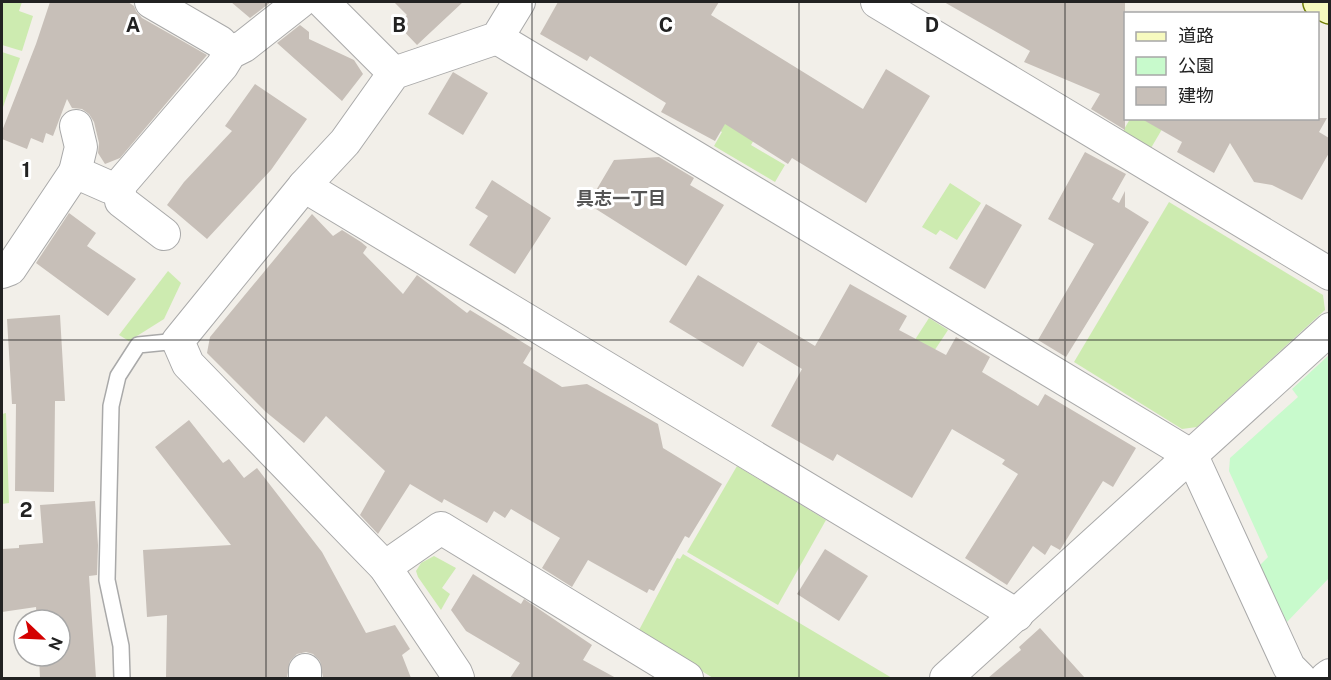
<svg xmlns="http://www.w3.org/2000/svg" width="1331" height="680" viewBox="0 0 1331 680" font-family="'Public Sans','Noto Sans JP',sans-serif">
<style>
.grass{fill:#cdebb0}
.park{fill:#c8facc}
.building{fill:#c7bfb8}
.lines{fill:none;stroke-linecap:round;stroke-linejoin:round}
.lane-casing{stroke:#a9a9a9;stroke-width:18}
.street-casing{stroke:#a9a9a9;stroke-width:34}
.secondary-casing{stroke:#707d05;stroke-width:36}
.lane{stroke:#fff;stroke-width:15}
.street{stroke:#fff;stroke-width:32}
.secondary{stroke:#f7fabf;stroke-width:33}
.grid{fill:none;stroke:#222;stroke-width:1.5;stroke-opacity:0.55}
.labels{text-anchor:middle;dominant-baseline:central;stroke-width:6;stroke-linejoin:round;paint-order:stroke}
.neighbourhood-label{font-size:18px;font-weight:bold;fill:#555;stroke:#fff}
.grid-label{font-size:20px;text-anchor:middle;font-weight:bold;fill:#222;stroke:#fff;stroke-width:6;stroke-linejoin:round;paint-order:stroke}
</style>
<rect width="100%" height="100%" fill="#f2efe9"/>
<g class="grass">
<path d="M2,2H22L19,11L33,16L22,51L2,45Z"/>
<path d="M2,52L20,58L2,110Z"/>
<path d="M701,119L765,121L751,145L785,165L775,182L714,146L722,132Z"/>
<path d="M1130,119H1168L1151,148L1123,131Z"/>
<path d="M950,183L981,203L957,240L940,230L936,235L922,227Z"/>
<path d="M1169,202L1323,295L1325,310L1197,427L1182,429L1074,362Z"/>
<path d="M168,271L181,283L164,319L129,341L119,335Z"/>
<path d="M929,318L948,330L907,392L889,380Z"/>
<path d="M6,413L9,503L2,504V414Z"/>
<path d="M737,466L826,520L778,605L687,552Z"/>
<path d="M683,554L892,678H713L638,632L677,558L680,559Z"/>
<path d="M434,556L456,568L442,588L450,594L441,610L418,577L416,571L421,563Z"/>
</g>
<path class="park" d="M1329,355V578L1287,622L1259,566L1268,557L1229,471L1230,458L1298,397L1292,389Z"/>
<g class="building">
<path d="M50,2H128L134,6L136,11L142,18L207,55L120,158L105,164L98,153L99,143L94,122L89,114L82,109L72,108L67,99L53,136L46,133L43,143L31,138L27,149L2,139V131L36,44Z"/>
<path d="M231,2H271L250,18Z"/>
<path d="M394,2H463L417,45L397,24L407,15Z"/>
<path d="M558,2H719L711,15L863,109L886,69L930,96L866,203L792,158L788,164L725,124L715,141L661,112L666,103L590,56L587,61L540,34Z"/>
<path d="M944,2H1125V130L1091,109L1100,94L1024,62L1030,51Z"/>
<path d="M300,25L309,32V39L354,60L363,74L342,101L277,43Z"/>
<path d="M453,72L488,93L463,135L428,114Z"/>
<path d="M255,84L307,119L271,170L207,239L167,205L184,182L232,131L225,126Z"/>
<path d="M1140,118H1327L1319,132L1329,138V153L1302,200L1272,185L1254,182L1230,143L1214,173L1177,152L1182,142Z"/>
<path d="M1085,152L1126,174L1112,199L1119,203L1125,191V207L1149,222L1066,357L1038,340L1094,244L1048,219Z"/>
<path d="M659,157L694,178L690,185L724,205L686,266L588,204L614,160Z"/>
<path d="M492,180L551,218L515,274L469,245L488,216L475,208Z"/>
<path d="M986,204L1022,225L985,289L949,268Z"/>
<path d="M69,213L96,233L87,246L136,279L108,316L36,263Z"/>
<path d="M312,214L333,236L342,230L361,242L367,247L363,253L403,294L417,275L467,313L470,310L532,348L523,363L562,387L587,384L658,424L663,448L722,484L689,538L685,536L654,591L649,589L647,593L588,560L572,587L542,568L560,538L511,509L505,518L494,511L487,523L444,499L442,503L410,484L378,534L360,515L385,471L326,416L304,443L266,412L207,353L210,337Z"/>
<path d="M698,275L815,346L850,284L907,316L899,330L946,355L956,337L990,357L982,372L1038,406L1045,394L1136,448L1113,487L1103,481L1060,550L1051,545L1045,555L1033,546L1007,585L965,558L1018,474L1002,464L1005,460L952,429L912,498L837,454L833,461L771,426L802,369L758,342L743,367L669,322Z"/>
<path d="M60,315L65,401H55L54,492L15,491L16,404H12L7,319Z"/>
<path d="M189,420L223,463L229,459L244,478L257,468L322,552L366,633L395,625L410,649L402,655L411,678H323L320,661L313,654L306,652L297,654L290,661L287,678H166L167,615L147,617L143,550L231,545L155,447Z"/>
<path d="M95,501L98,545L97,575L89,576L96,678H40L39,656H60V620H37L36,607L2,612V549L19,548V545L43,543L40,505Z"/>
<path d="M825,549L868,576L839,621L797,594Z"/>
<path d="M473,574L521,604L524,599L592,645L583,660L616,678H510L520,663L466,631L451,610Z"/>
<path d="M1040,628L1085,678H988L1021,650L1019,647Z"/>
</g>
<g class="lines">
<defs>
<path id="lane" d="M122,678L121,646L107,580L111,406L118,376L138,345L178,341"/>
<g id="street">
<path d="M151,2L220,42L230,53"/>
<path d="M323,2L394,73"/>
<path d="M877,2L1330,274"/>
<path d="M497,38L1192,456L1289,667L1300,678"/>
<path d="M75,172L81,147L76,126"/>
<path d="M119,186L121,201L164,234"/>
<path d="M304,186L1017,615"/>
<path d="M2,272L10,269L75,172L109,187L119,186L222,66L230,53L244,46L300,2"/>
<path d="M385,567L441,528L687,678"/>
<path d="M305,670V678"/>
<path d="M458,678L456,673L385,567L188,364L178,341L304,186L345,142L394,73L497,38L519,2"/>
<path d="M946,678L1330,329"/>
<path d="M1326,678L1330,675"/>
</g>
<path id="secondary" d="M1320,2L1330,7"/>
</defs>
<use href="#lane" class="lane-casing"/>
<use href="#street" class="street-casing"/>
<use href="#secondary" class="secondary-casing"/>
<use href="#lane" class="lane"/>
<use href="#street" class="street"/>
<use href="#secondary" class="secondary"/>
</g>
<path class="grid" d="M266,2V678M532,2V678M799,2V678M1065,2V678M2,340H1330"/>
<g class="labels">
<g class="neighbourhood-label">
<text x="621" y="198">具志一丁目</text>
</g>
</g>
<g class="grid-label">
<text x="133" y="32">A</text>
<text x="399" y="32">B</text>
<text x="666" y="32">C</text>
<text x="932" y="32">D</text>
<text x="26" y="177">1</text>
<text x="26" y="517">2</text>
</g>
<rect width="1331" height="680" fill="none" stroke="#222222" stroke-width="6"/>
<rect x="1124" y="12" width="195" height="108" fill="#ffffff" stroke="#a7a7a7" stroke-width="1.5"/>
<rect x="1136" y="32" width="30" height="9" fill="#f7fabf" stroke="#a7a7a7" stroke-width="1.5"/>
<text x="1178" y="42" font-size="18" fill="#222222">道路</text>
<rect x="1136" y="57" width="30" height="18" fill="#c8facc" stroke="#a7a7a7" stroke-width="1.5"/>
<text x="1178" y="72" font-size="18" fill="#222222">公園</text>
<rect x="1136" y="87" width="30" height="18" fill="#c7bfb8" stroke="#a7a7a7" stroke-width="1.5"/>
<text x="1178" y="102" font-size="18" fill="#222222">建物</text>
<g transform="translate(42 638) rotate(113)"><circle r="28" fill="#ffffff" stroke="#a7a7a7" stroke-width="1.5"/>
<path d="M0-4.5L10 22L0 15L-10 22Z" fill="#d40000"/>
<text y="-9" font-size="16" font-weight="bold" text-anchor="middle" fill="#222222">N</text>
</g>
</svg>
